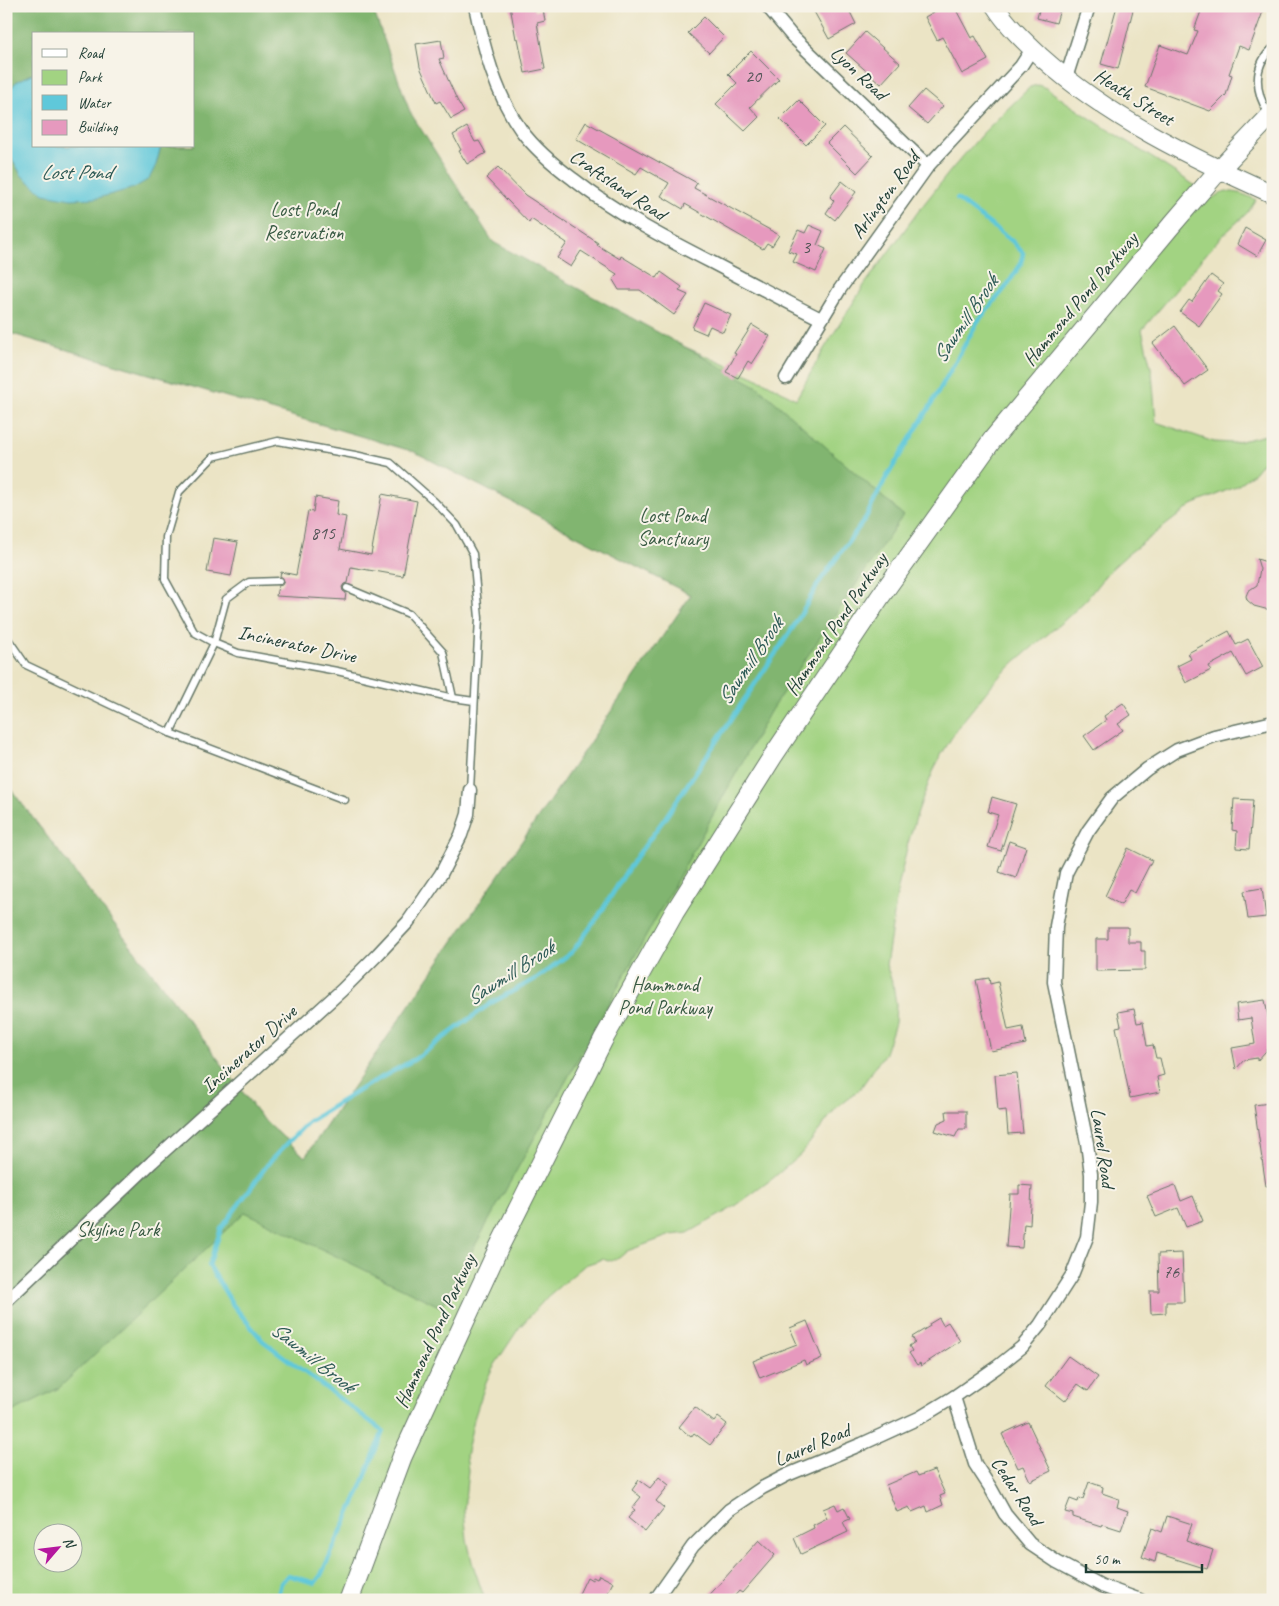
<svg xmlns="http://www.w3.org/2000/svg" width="1279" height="1606" viewBox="0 0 1279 1606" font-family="Caveat,sans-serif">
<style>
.green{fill:#a2d382;stroke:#60885b;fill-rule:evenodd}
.forest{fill:#81b570;stroke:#507952}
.water{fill:#5fc8da;stroke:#3f8287}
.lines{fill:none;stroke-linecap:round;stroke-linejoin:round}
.stream{stroke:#5fc8da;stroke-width:4.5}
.building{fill:#e699be}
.lane-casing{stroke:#667767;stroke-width:9}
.street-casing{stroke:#667767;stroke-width:15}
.secondary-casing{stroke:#667767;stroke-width:20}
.primary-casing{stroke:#667767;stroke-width:21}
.lane{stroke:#fff;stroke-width:6}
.street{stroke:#fff;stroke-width:12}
.secondary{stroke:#fff;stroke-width:18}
.primary{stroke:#fff;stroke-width:19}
.labels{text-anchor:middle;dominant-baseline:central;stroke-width:4;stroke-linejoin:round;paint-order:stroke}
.number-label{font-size:18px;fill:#515456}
.street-label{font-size:20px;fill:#1f3d34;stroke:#f7f3e8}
.park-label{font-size:20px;fill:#395b44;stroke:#f7f3e8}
.water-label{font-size:21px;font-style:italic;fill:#2c5955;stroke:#f7f3e8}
</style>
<rect width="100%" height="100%" fill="#f7f3e8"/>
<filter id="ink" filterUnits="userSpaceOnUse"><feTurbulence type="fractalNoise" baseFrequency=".02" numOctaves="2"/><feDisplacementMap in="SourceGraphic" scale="10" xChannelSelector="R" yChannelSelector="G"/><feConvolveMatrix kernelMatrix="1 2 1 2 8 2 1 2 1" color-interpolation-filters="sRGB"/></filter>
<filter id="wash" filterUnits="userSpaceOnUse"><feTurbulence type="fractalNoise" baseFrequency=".0096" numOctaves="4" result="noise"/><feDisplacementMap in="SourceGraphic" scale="20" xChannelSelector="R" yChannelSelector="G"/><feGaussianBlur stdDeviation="1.12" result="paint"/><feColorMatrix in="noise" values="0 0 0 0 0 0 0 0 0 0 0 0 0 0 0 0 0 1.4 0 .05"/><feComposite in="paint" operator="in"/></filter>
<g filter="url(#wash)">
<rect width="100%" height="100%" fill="#ebe4c5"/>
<path class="green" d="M6,6H367L414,138L463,222L576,299L765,382L796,399L824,349L865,284L920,209L951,170L983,133L1030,87L1038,85L1046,88C1100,127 1159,160 1213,198C1227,187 1242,193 1256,200L1248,212L1218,240L1142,330L1152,372L1156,422L1214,442L1233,443L1266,435L1273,438V444L1268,456L1254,473L1236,487L1192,505L1128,554L1108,572L1086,600L1067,618L1016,661L995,681L958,727L940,757L932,774L918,811L908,843L898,888L886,965L893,984L896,1004L895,1023L885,1053L859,1090L837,1107L801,1154L772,1179L734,1207L688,1233L671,1235L627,1251L619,1258L608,1261L603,1259L585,1265L548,1296L519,1328L492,1369L486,1382L474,1419L466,1456L468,1470L464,1510L467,1539L472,1562L485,1600H6V783L209,1047L261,1117L305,1157L691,595L415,452L6,332ZM34,34H194V146H34ZM42,1534H72V1564H42Z"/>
<path class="forest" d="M6,6H372L410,112L493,242L758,387L903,515L771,710L441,1307L245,1212L59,1388L6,1415V783L209,1047L261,1117L305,1157L691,595L415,452L6,332V149L22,176L156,165L161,146H194V34H34V73L16,82L6,94Z"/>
<path class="water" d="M34,73V146H161L156,165L149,179L134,188L98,198L71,199L44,194L22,176L6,149V94L16,82Z"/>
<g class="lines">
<path class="stream" d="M277,1600L281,1583L288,1575L315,1583L321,1575L360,1490L383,1431L263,1341L233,1305L209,1265L221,1229L270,1161L308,1122L364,1087L415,1059L491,1003L537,978L572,952L598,917L629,867L665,818L740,706L794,626L820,581L865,519L886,478L931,405L978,321L1006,287L1021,264L1023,253L1012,241L957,199"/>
</g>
<g id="blocks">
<g class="building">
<path d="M510,6H533L534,11L543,9L545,21L537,23L545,69L525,73L518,38L516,39Z"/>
<path d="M811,6H847L856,24L829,39Z"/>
<path d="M945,6H954L971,38L975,36L988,60L962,74L942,37L937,40L925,17Z"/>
<path d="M1040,6H1061L1056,23L1037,18Z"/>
<path d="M1117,6H1134L1118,69L1101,64Z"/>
<path d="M1203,6H1265L1249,50L1239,46L1229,74L1232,75L1226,95L1210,111L1145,87L1160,45L1188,55L1198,31L1194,30Z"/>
<path d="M704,17L724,37L709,53L688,33Z"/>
<path d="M865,32L900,63L881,84L846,53Z"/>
<path d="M441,40L444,58L439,59L457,100L464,112L451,119L440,101L436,103L420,67L416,44Z"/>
<path d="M751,51L779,79L750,107L759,117L745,131L716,104L737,83L728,74Z"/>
<path d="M924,90L943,106L927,124L908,108Z"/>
<path d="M799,100L825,126L806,145L780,119Z"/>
<path d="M586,122L697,183L694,188L779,235L772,246L767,243L763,249L685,204L683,209L661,196L669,183L641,167L636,174L576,139Z"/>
<path d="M467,127L475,142L479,141L486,153L467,164L459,151L461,150L453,135Z"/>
<path d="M843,127L873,156L857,173L827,143Z"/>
<path d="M498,167L525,195L598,243L597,245L620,259L621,256L657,278L661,272L682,287L679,291L688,295L674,315L640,290H619L613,280L617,274L581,251L571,267L557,258L567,243L531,219L529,223L486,178Z"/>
<path d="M842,181L856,192L835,220L826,213L834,201L830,197Z"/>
<path d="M809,225L823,231L817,245L826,249L816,272L793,262L797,254L788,251L798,230L805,233Z"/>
<path d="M1245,228L1266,240L1257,256L1237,244Z"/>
<path d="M1211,275L1223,284L1218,291L1222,294L1199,326L1180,312L1189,300L1192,302Z"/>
<path d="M704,303L731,315L723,332L710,326L706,334L692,328Z"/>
<path d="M752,325L770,336L752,364L748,361L738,378L726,372L736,354L734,353Z"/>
<path d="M1175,326L1208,370L1185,386L1153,343Z"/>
<path d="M382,494L417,501L403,576L351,567L348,583L344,584L342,587L343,591L346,593L345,600L276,596L278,586L282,585L284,581L283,578L280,576L281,572L296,575L308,511L313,512L315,497L338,501L336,515L346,517L340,549L371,555Z"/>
<path d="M213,538L238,542L231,576L207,572Z"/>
<path d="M1257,559L1273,564V609L1270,608L1269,610L1254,606L1247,600L1246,596L1248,591L1257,585L1260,569Z"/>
<path d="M1229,631L1236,645L1248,639L1263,667L1246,676L1233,653L1209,666L1211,670L1186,683L1177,666L1191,659L1188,653Z"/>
<path d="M1123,703L1131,715L1118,724L1123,730L1094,750L1084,736L1106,720L1104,716Z"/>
<path d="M992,797L1016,804L1001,851L988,847L998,815L988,812Z"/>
<path d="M1234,799L1253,800L1249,849L1236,848L1237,831L1232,830Z"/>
<path d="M1009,841L1026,847L1016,878L999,872Z"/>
<path d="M1128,848L1152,860L1135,893L1129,890L1121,905L1105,896Z"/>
<path d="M1262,888L1266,917L1248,919L1244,891Z"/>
<path d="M1108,927H1128V942H1141V951H1145V970L1096,971V939H1108Z"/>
<path d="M989,978L990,984L998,982L1008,1030L1023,1027L1026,1044L991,1051L976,980Z"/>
<path d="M1265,1000L1273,1043L1257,1061V1058L1244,1060L1236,1069L1232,1048L1255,1044L1251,1018L1238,1020L1236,1004Z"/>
<path d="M1134,1009L1137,1023L1143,1022L1147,1046L1153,1045L1156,1058H1160L1164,1075L1157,1077L1160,1092L1130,1098L1116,1027L1121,1026L1118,1012Z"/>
<path d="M1017,1073L1023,1133L1008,1134L1006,1110L998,1111L995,1075Z"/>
<path d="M1270,1103L1273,1124V1185L1266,1186L1254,1105Z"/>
<path d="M946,1111H966V1129H959L955,1137L935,1131L938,1123L947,1119Z"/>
<path d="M1019,1185L1032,1186L1030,1225L1024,1224L1022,1248L1006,1247L1010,1194H1019Z"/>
<path d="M1175,1185L1181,1201L1193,1196L1203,1221L1186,1227L1178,1208L1156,1217L1147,1196Z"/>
<path d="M1182,1253L1184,1302H1166V1313L1151,1314L1150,1291H1159L1158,1254Z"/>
<path d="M939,1318L943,1325L948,1322L960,1341L921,1366L920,1363L917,1365L909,1353L912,1351L909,1346L915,1342L912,1337L930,1326L929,1324Z"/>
<path d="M807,1321L822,1358L806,1365L804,1360L760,1378L753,1361L797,1344L790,1328Z"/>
<path d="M1068,1356L1098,1377L1088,1391L1078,1384L1065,1401L1046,1386Z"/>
<path d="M695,1407L714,1422L718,1417L727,1424L710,1445L694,1433L691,1437L679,1427Z"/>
<path d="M1028,1422L1051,1471L1030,1481L1023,1466L1018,1468L1002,1434Z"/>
<path d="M934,1470L945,1494L940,1496L943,1505L928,1512L926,1506L912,1512L909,1507L897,1512L886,1485L916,1472L918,1476Z"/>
<path d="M659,1477L669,1485L656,1501L664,1508L645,1532L628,1518L635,1510L632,1508L641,1497L632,1490L639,1480L650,1488Z"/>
<path d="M1089,1482L1103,1487L1102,1493L1119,1499L1117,1507L1128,1511L1121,1530L1102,1524L1101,1526L1073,1517V1514L1065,1512L1070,1499L1078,1502L1079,1498L1083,1499Z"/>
<path d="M835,1504L838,1510L844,1507L850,1519L843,1522L848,1532L801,1554L794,1538L814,1528L813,1525L827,1518L823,1509Z"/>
<path d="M1167,1516L1192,1524L1186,1541L1213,1550L1207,1569L1157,1553L1155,1562L1142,1557L1152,1528L1162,1532Z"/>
<path d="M759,1540L775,1555L742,1593L739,1591L731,1600H705Z"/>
<path d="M599,1575L613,1582L604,1600H576L587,1577L592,1580L593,1577L597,1579Z"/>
</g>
</g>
</g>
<g filter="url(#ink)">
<use href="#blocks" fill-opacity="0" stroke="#667767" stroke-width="1"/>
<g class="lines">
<defs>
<g id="lane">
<path d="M1269,114C1255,93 1252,66 1273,48"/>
<path d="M279,581L249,582L226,599L214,643L170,733L345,800"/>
<path d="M347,588L409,614L443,652L453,698"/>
<path d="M6,636L26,665L170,733"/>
<path d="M470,790L479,618L473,554L457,525L435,502L391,463L355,455L278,441L213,457L179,492L166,537L165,579L194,632L214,643L238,653L337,671L453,698L474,701"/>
</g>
<g id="street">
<path d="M475,6C484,49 495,93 521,130C535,149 554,165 573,179C616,213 664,238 713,263C749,282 785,301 821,319"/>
<path d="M767,6L792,36L928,166"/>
<path d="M1066,78L1089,6"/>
<path d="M786,378L840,289L928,166L1021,66L1032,49"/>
<path d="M6,1301L152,1162L342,990L378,954L408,922L441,874L461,835L468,814L470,790"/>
<path d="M954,1397L975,1464L990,1487L1005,1514L1030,1544L1057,1562L1102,1586L1140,1600"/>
<path d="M655,1600L693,1546L729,1510L762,1488L787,1475L862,1444L921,1417L954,1397L997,1367L1022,1347L1040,1325L1072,1275L1087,1237L1091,1202V1174L1087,1143L1054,982L1056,926L1066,873L1088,831L1112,798L1147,769L1177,750L1214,736L1273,722"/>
</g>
<path id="secondary" d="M995,6C1007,25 1024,41 1041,57C1109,118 1190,157 1273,194"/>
<path id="primary" d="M349,1600L402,1457L499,1247L603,1040L674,913L773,756L880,597L993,439L1170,227L1219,170L1273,113"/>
</defs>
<use href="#lane" class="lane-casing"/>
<use href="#street" class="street-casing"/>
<use href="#secondary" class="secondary-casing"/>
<use href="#primary" class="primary-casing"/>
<use href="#lane" class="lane"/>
<use href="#street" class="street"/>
<use href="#secondary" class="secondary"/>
<use href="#primary" class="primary"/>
</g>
</g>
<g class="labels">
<g class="number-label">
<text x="753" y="76">20</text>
<text x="806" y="247">3</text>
<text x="323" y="533">815</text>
<text x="1171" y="1272">76</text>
</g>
<g class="street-label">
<text transform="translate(859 73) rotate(43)">Lyon Road</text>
<text transform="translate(1134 97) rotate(32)">Heath Street</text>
<text transform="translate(618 185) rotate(34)">Craftsland Road</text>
<text transform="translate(885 195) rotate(-54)">Arlington Road</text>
<text transform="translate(1080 299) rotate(-50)">Hammond Pond Parkway</text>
<text transform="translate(836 624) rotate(-56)">Hammond Pond Parkway</text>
<text transform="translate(297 644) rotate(12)">Incinerator Drive</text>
<text transform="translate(249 1049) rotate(-42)">Incinerator Drive</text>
<text transform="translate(1103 1148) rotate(82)">Laurel Road</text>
<text transform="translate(435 1331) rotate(-65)">Hammond Pond Parkway</text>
<text transform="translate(812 1445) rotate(-23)">Laurel Road</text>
<text transform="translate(1017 1491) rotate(57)">Cedar Road</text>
</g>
<g class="park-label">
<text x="304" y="209">Lost Pond<tspan x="304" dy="23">Reservation</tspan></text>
<text x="673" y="515">Lost Pond<tspan x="673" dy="23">Sanctuary</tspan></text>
<text x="665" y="984">Hammond<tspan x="665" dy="23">Pond Parkway</tspan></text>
<text x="118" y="1229">Skyline Park</text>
</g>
<g class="water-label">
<text x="76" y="172">Lost Pond</text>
<text transform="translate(965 319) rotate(-56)">Sawmill Brook</text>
<text transform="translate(750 661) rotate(-56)">Sawmill Brook</text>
<text transform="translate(510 973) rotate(-33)">Sawmill Brook</text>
<text transform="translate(313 1357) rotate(38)">Sawmill Brook</text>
</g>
</g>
<rect width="1279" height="1606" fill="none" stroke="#f7f3e8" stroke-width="25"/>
<rect x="32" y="32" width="162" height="115" fill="#f7f3e8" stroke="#a1aaa0"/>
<rect x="42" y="49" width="25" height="8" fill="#ffffff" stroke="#a1aaa0"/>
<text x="78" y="58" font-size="15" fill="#1f3d34">Road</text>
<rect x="42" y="70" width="25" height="15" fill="#a2d382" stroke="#a1aaa0"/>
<text x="78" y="82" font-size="15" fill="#1f3d34">Park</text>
<rect x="42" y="95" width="25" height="15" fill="#5fc8da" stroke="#a1aaa0"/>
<text x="78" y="108" font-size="15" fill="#1f3d34">Water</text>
<rect x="42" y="120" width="25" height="15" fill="#e699be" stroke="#a1aaa0"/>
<text x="78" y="132" font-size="15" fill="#1f3d34">Building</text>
<g transform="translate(58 1548) rotate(62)"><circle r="24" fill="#f7f3e8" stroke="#a1aaa0"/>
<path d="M0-4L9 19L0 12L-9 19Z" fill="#b5179e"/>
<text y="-8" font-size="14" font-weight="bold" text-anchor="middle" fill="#1f3d34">N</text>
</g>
<path d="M1086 1564v8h116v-8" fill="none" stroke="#1f3d34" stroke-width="2.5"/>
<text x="1094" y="1564" font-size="15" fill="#1f3d34" stroke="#f7f3e8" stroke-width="4" paint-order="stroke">50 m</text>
</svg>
